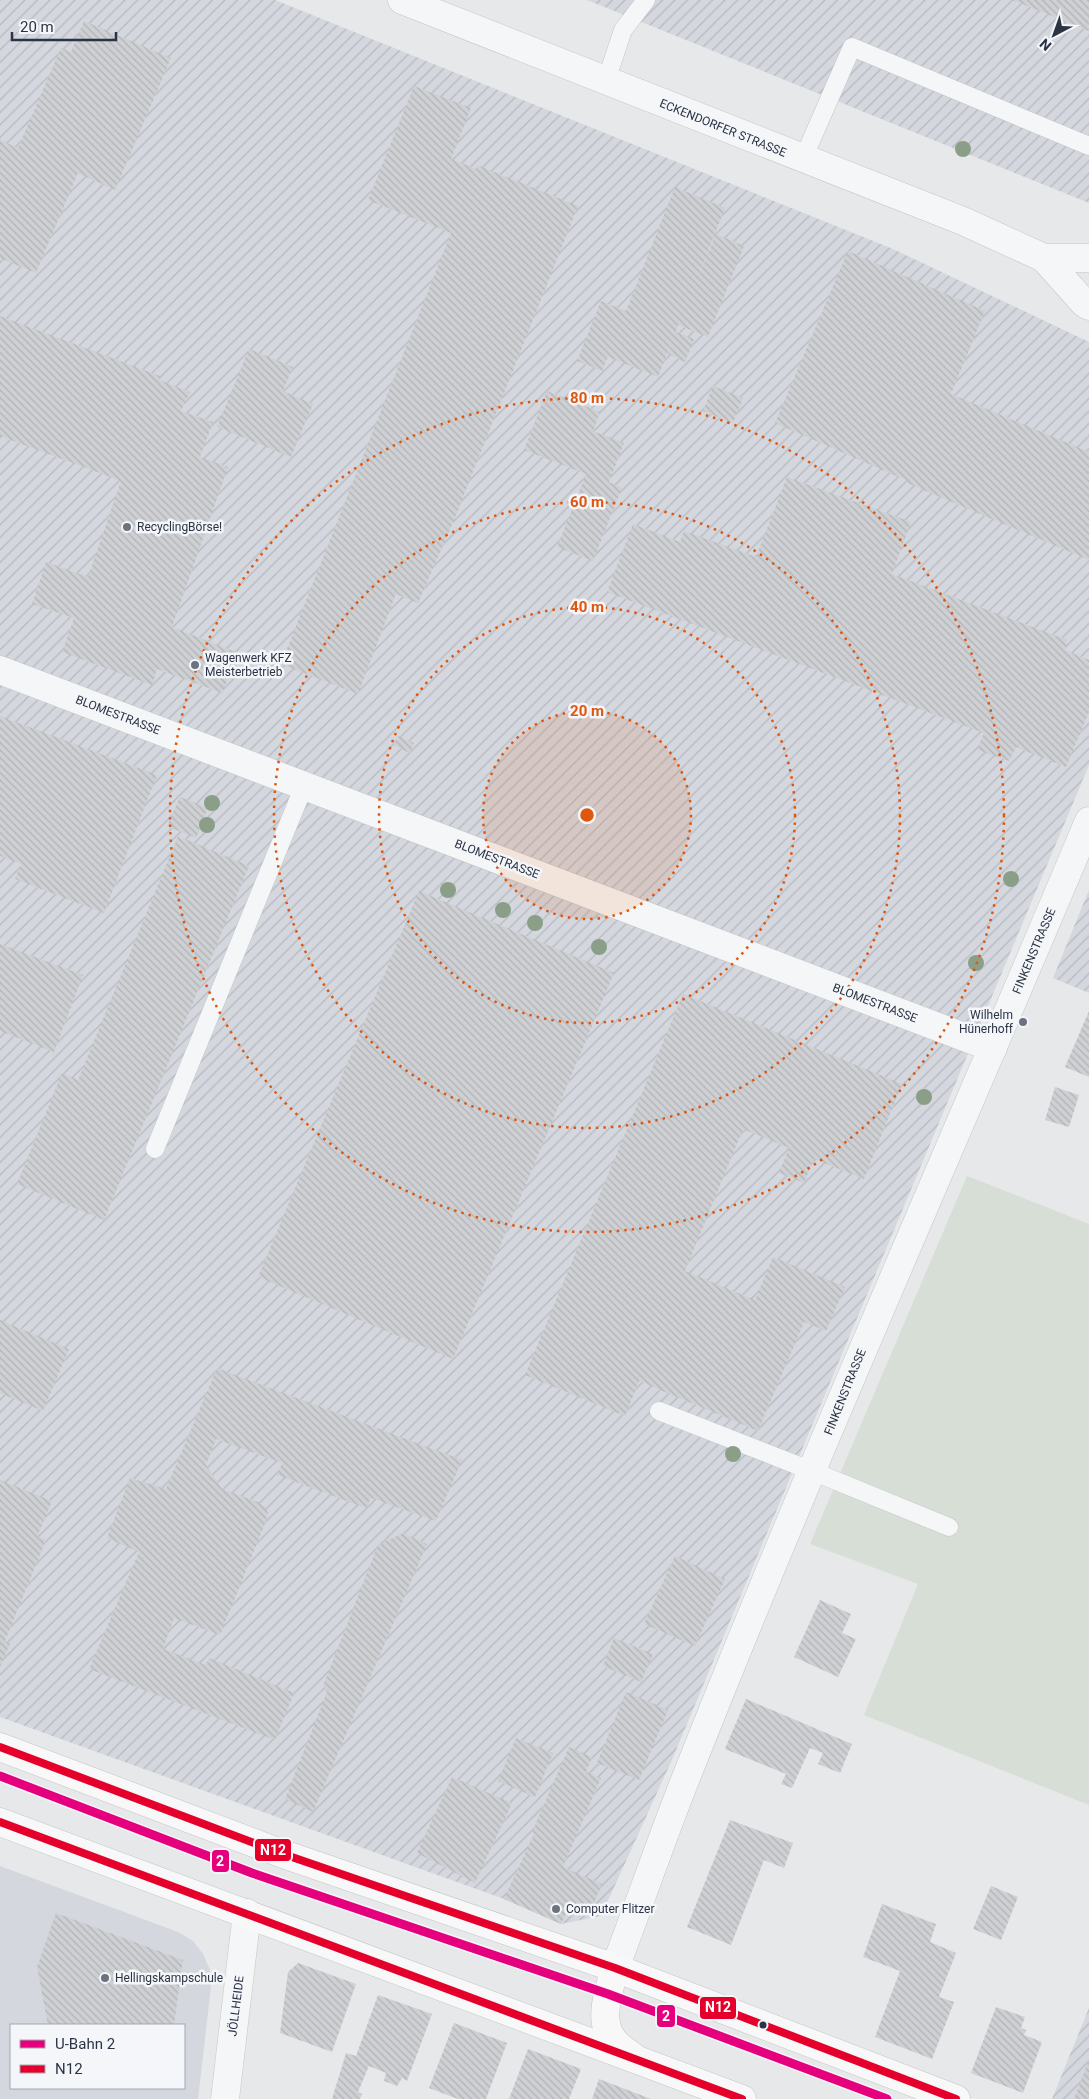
<svg xmlns="http://www.w3.org/2000/svg" width="1089" height="2099" viewBox="0 0 1089 2099" font-family="Roboto,sans-serif">
<style>
.built{fill:#d4d7dd;fill-rule:evenodd}
.industrial{fill:url(#industrial-furrows)}
.grass{fill:#d6ded6}
.building{fill:url(#building-back-hatch)}
.lines{fill:none;stroke-linecap:round;stroke-linejoin:round}
.service-casing{stroke:#c4c6c8;stroke-width:19}
.minor-casing{stroke:#c4c6c8;stroke-width:29}
.tertiary-casing{stroke:#c4c6c8;stroke-width:29}
.primary-casing{stroke:#c2c5c8;stroke-width:29}
.service{stroke:#f5f6f7;stroke-width:18}
.minor{stroke:#f5f6f7;stroke-width:28}
.tertiary{stroke:#f5f6f7;stroke-width:28}
.primary{stroke:#f8f8f8;stroke-width:28}
.bus-1-casing{stroke:#f4f6f9;stroke-width:11}
.bus-1{stroke:#e4002b;stroke-width:8}
.metro-1-casing{stroke:#f4f6f9;stroke-width:12}
.metro-1{stroke:#e5007d;stroke-width:9}
.tree{fill:#8a9e88}
.ring{fill:none;stroke:#df570f;stroke-width:2.5;stroke-dasharray:2.5 5}
.poi-dot{fill:#6c737f;stroke:#f4f6f9;stroke-width:2}
.bus-dot{fill:#2b3445;stroke:#f4f6f9;stroke-width:2}
.labels{text-anchor:middle;dominant-baseline:central;stroke-width:5;stroke-linejoin:round;paint-order:stroke}
.street-label{font-size:12px;fill:#2b3445;stroke:#f4f6f9}
.poi-label{font-size:12px;fill:#2b3445;stroke:#f4f6f9;text-anchor:start}
.centre{fill:#df570f;stroke:#f4f6f9;stroke-width:2.5}
.ring-label{font-size:15px;text-anchor:middle;font-weight:bold;fill:#df570f;stroke:#f4f6f9;stroke-width:5;stroke-linejoin:round;paint-order:stroke}
.line-badge{stroke:#f4f6f9;stroke-width:2}
.badge-label{font-size:14px;text-anchor:middle;font-weight:bold;fill:#fff}
</style>
<defs>
<pattern id="industrial-furrows" width="10" height="10" patternUnits="userSpaceOnUse" patternTransform="scale(1.25)"><rect width="10" height="10" fill="#d4d7dd"/><path d="M-1 1l2-2M0 10L10 0M9 11l2-2" fill="none" stroke="#b6b9bf"/></pattern>
<pattern id="building-back-hatch" width="6" height="6" patternUnits="userSpaceOnUse" patternTransform="scale(1.25)"><rect width="6" height="6" fill="#ced0d3"/><path d="M-1 5l2 2M0 0l6 6M5-1l2 2" fill="none" stroke="#b1b3b6"/></pattern>
</defs>
<rect width="100%" height="100%" fill="#e6e8ea"/>
<path class="built" d="M0,1866L178,1932L193,1941L203,1954L210,1970L211,1987L198,2099H0ZM11,2025H184V2088H11Z"/>
<g class="industrial">
<path d="M0,0H275L893,249L1089,342V765L671,1762L601,1916L561,1924L504,1899L0,1717Z"/>
<path d="M587,0H1089V203Z"/>
<path d="M1089,890V993L1053,978Z"/>
<path d="M1089,2008V2099H1052Z"/>
</g>
<path class="grass" d="M967,1176L1089,1224V1805L864,1715L918,1584L810,1544Z"/>
<g class="building">
<path d="M1012,0H1089V31Z"/>
<path d="M84,21L171,58L115,190L78,173L36,273L0,258V140L18,148L61,48L71,52Z"/>
<path d="M414,86L471,108L451,159L476,169L477,165L578,206L452,525L418,603L396,594L358,694L281,664L451,233L368,200Z"/>
<path d="M675,187L725,208L692,292L716,234L744,246L708,337L678,325L676,332L694,339L685,362L668,354L670,346L658,377L608,357L602,371L577,361L601,301L626,311Z"/>
<path d="M848,251L985,311L951,394L1089,452V560L907,483L908,481L775,423Z"/>
<path d="M0,316L160,376L159,380L190,392L181,411L213,422L200,457L228,467L172,627L238,653L222,693L157,669L152,685L62,652L74,618L32,604L46,562L88,577L121,481L0,436Z"/>
<path d="M249,349L293,367L283,391L313,404L291,457L217,427Z"/>
<path d="M713,386L743,398L733,423L703,411Z"/>
<path d="M547,391L600,412L593,431L624,443L609,482L622,488L593,561L557,547L586,474L524,450Z"/>
<path d="M787,477L911,522L892,574L1067,640L1065,650L1089,660V712L1066,767L1016,747L1009,761L977,750L984,733L607,592L633,524L680,542L684,531L756,557Z"/>
<path d="M0,716L157,775L104,913L15,879L21,864L0,856Z"/>
<path d="M398,736L414,743L410,753L393,745Z"/>
<path d="M180,797L208,808L196,838L167,826Z"/>
<path d="M178,836L249,866L104,1220L17,1184L62,1073L78,1080Z"/>
<path d="M419,891L614,973L453,1359L258,1277Z"/>
<path d="M0,944L83,975L54,1052L0,1031Z"/>
<path d="M683,994L902,1084L864,1179L814,1159L804,1183L779,1173L789,1148L743,1129L685,1271L755,1300L773,1257L845,1287L826,1331L804,1322L758,1431L639,1381L625,1416L525,1375Z"/>
<path d="M1089,1011V1077L1065,1067Z"/>
<path d="M1055,1087L1079,1095L1069,1127L1045,1120Z"/>
<path d="M0,1320L69,1349L43,1411L0,1393Z"/>
<path d="M217,1368L462,1460L436,1521L371,1498L366,1508L277,1475L282,1463L216,1439L206,1465L222,1489L258,1502L265,1507L268,1513L266,1521L220,1635L174,1618L163,1649L206,1665L209,1658L294,1693L275,1740L89,1669L139,1552L107,1538L130,1478L166,1489Z"/>
<path d="M0,1480L52,1501L37,1537L46,1540L5,1641L10,1644L0,1667Z"/>
<path d="M403,1533L427,1544L313,1812L285,1799L327,1692L323,1686L378,1545Z"/>
<path d="M675,1556L725,1579L695,1646L644,1624Z"/>
<path d="M820,1600L851,1614L842,1633L856,1639L838,1677L794,1657Z"/>
<path d="M614,1638L653,1654L641,1682L603,1666Z"/>
<path d="M626,1692L668,1710L639,1780L597,1763Z"/>
<path d="M746,1699L852,1744L840,1773L818,1764L823,1753L810,1748L792,1788L781,1784L786,1774L725,1749Z"/>
<path d="M516,1738L553,1753L535,1797L498,1781Z"/>
<path d="M569,1747L592,1757L586,1772L601,1778L563,1867L602,1884L591,1910L571,1902L561,1924L504,1899L534,1834L532,1832Z"/>
<path d="M452,1777L512,1803L475,1883L417,1853Z"/>
<path d="M730,1820L793,1843L784,1868L764,1860L731,1945L687,1927Z"/>
<path d="M991,1886L1018,1897L1001,1940L973,1929Z"/>
<path d="M882,1904L936,1924L930,1942L956,1953L939,1997L954,2002L932,2059L875,2037L900,1971L863,1957Z"/>
<path d="M56,1913L183,1960L174,2025H48L37,1967Z"/>
<path d="M298,1963L356,1984L332,2052L280,2033L288,1972Z"/>
<path d="M378,1995L432,2014L407,2081L402,2078L397,2086L384,2081L386,2073L369,2066L358,2092L362,2094L360,2099H332L346,2053L356,2056Z"/>
<path d="M996,2007L1025,2017L1021,2028L1026,2030L1024,2035L1042,2042L1023,2093L971,2073Z"/>
<path d="M454,2023L507,2043L486,2099H458L429,2088Z"/>
<path d="M528,2049L581,2069L569,2099H509Z"/>
<path d="M1089,2060V2099H1074Z"/>
<path d="M599,2079L651,2099H592Z"/>
</g>
<g class="lines">
<defs>
<g id="service">
<path d="M606,81L623,30L646,0"/>
<path d="M803,159L852,47L1089,146"/>
<path d="M155,1149L304,786"/>
<path d="M659,1411L812,1471L949,1527"/>
</g>
<g id="minor">
<path d="M0,670L993,1048"/>
<path d="M615,1968C640,1902 663,1835 689,1770C816,1450 956,1137 1089,821"/>
<path d="M225,2099L247,1913"/>
</g>
<g id="tertiary">
<path d="M402,0L963,221L1044,258H1089"/>
<path d="M1044,258L1084,303L1089,306"/>
</g>
<g id="primary">
<path d="M0,1747L286,1855L615,1968L956,2099"/>
<path d="M0,1822L742,2099"/>
<path d="M615,1968C609,1990 597,2022 614,2041C619,2047 626,2052 632,2056"/>
</g>
</defs>
<use href="#service" class="service-casing"/>
<use href="#minor" class="minor-casing"/>
<use href="#tertiary" class="tertiary-casing"/>
<use href="#primary" class="primary-casing"/>
<use href="#service" class="service"/>
<use href="#minor" class="minor"/>
<use href="#tertiary" class="tertiary"/>
<use href="#primary" class="primary"/>
<defs>
<g id="bus-1">
<path d="M0,1747L286,1855L615,1968L956,2099"/>
<path d="M0,1822L742,2099"/>
</g>
</defs>
<use href="#bus-1" class="bus-1-casing"/>
<use href="#bus-1" class="bus-1"/>
<defs>
<path id="metro-1" d="M0,1776L252,1873L608,1994L887,2099"/>
</defs>
<use href="#metro-1" class="metro-1-casing"/>
<use href="#metro-1" class="metro-1"/>
</g>
<g class="tree">
<circle cx="963" cy="149" r="8"/>
<circle cx="212" cy="803" r="8"/>
<circle cx="207" cy="825" r="8"/>
<circle cx="1011" cy="879" r="8"/>
<circle cx="448" cy="890" r="8"/>
<circle cx="503" cy="910" r="8"/>
<circle cx="535" cy="923" r="8"/>
<circle cx="599" cy="947" r="8"/>
<circle cx="976" cy="963" r="8"/>
<circle cx="924" cy="1097" r="8"/>
<circle cx="733" cy="1454" r="8"/>
</g>
<circle cx="587" cy="815" r="104" fill="#df570f" fill-opacity=".12"/>
<g class="ring">
<circle cx="587" cy="815" r="104"/>
<circle cx="587" cy="815" r="208"/>
<circle cx="587" cy="815" r="313"/>
<circle cx="587" cy="815" r="417"/>
</g>
<g class="poi-dot">
<circle cx="127" cy="527" r="5"/>
<circle cx="195" cy="665" r="5"/>
<circle cx="1023" cy="1022" r="5"/>
<circle cx="556" cy="1909" r="5"/>
<circle cx="105" cy="1978" r="5"/>
</g>
<circle class="bus-dot" cx="763" cy="2025" r="4.5"/>
<g class="labels">
<g class="street-label">
<text transform="translate(723 128) rotate(22)">ECKENDORFER STRASSE</text>
<text transform="translate(118 715) rotate(21)">BLOMESTRASSE</text>
<text transform="translate(497 859) rotate(21)">BLOMESTRASSE</text>
<text transform="translate(1034 951) rotate(-67)">FINKENSTRASSE</text>
<text transform="translate(875 1003) rotate(21)">BLOMESTRASSE</text>
<text transform="translate(845 1392) rotate(-68)">FINKENSTRASSE</text>
<text transform="translate(236 2006) rotate(-83)">JÖLLHEIDE</text>
</g>
<g class="poi-label">
<text x="137" y="527">RecyclingBörse!</text>
<text x="205" y="658">Wagenwerk KFZ<tspan x="205" dy="14">Meisterbetrieb</tspan></text>
<text x="1013" y="1015" text-anchor="end">Wilhelm<tspan x="1013" dy="14">Hünerhoff</tspan></text>
<text x="566" y="1909">Computer Flitzer</text>
<text x="115" y="1978">Hellingskampschule</text>
</g>
</g>
<circle cx="587" cy="815" r="8" class="centre"/>
<g class="ring-label">
<text x="587" y="403">80 m</text>
<text x="587" y="507">60 m</text>
<text x="587" y="612">40 m</text>
<text x="587" y="716">20 m</text>
</g>
<g class="line-badge">
<rect x="254" y="1838" width="38" height="24" rx="5" fill="#e4002b"/>
<rect x="211" y="1849" width="19" height="24" rx="5" fill="#e5007d"/>
<rect x="699" y="1996" width="38" height="24" rx="5" fill="#e4002b"/>
<rect x="656" y="2004" width="20" height="24" rx="5" fill="#e5007d"/>
</g>
<g class="badge-label">
<text x="273" y="1855">N12</text>
<text x="220" y="1866">2</text>
<text x="718" y="2012">N12</text>
<text x="666" y="2021">2</text>
</g>
<rect x="10" y="2024" width="175" height="65" fill="#f4f6f9" stroke="#a4a8b1"/>
<rect x="20" y="2040" width="25" height="8" fill="#e5007d" stroke="#a4a8b1"/>
<text x="55" y="2049" font-size="15" fill="#2b3445">U-Bahn 2</text>
<rect x="20" y="2065" width="25" height="8" fill="#e4002b" stroke="#a4a8b1"/>
<text x="55" y="2074" font-size="15" fill="#2b3445">N12</text>
<g transform="translate(1054 35) rotate(221)" stroke="#f4f6f9" stroke-width="4" paint-order="stroke">
<path d="M0-4L9 19L0 12L-9 19Z" fill="#2b3445"/>
<text y="-8" font-size="14" font-weight="bold" text-anchor="middle" fill="#2b3445">N</text>
</g>
<path d="M12 32v8h104v-8" fill="none" stroke="#2b3445" stroke-width="2.5"/>
<text x="20" y="32" font-size="15" fill="#2b3445" stroke="#f4f6f9" stroke-width="4" paint-order="stroke">20 m</text>
</svg>
